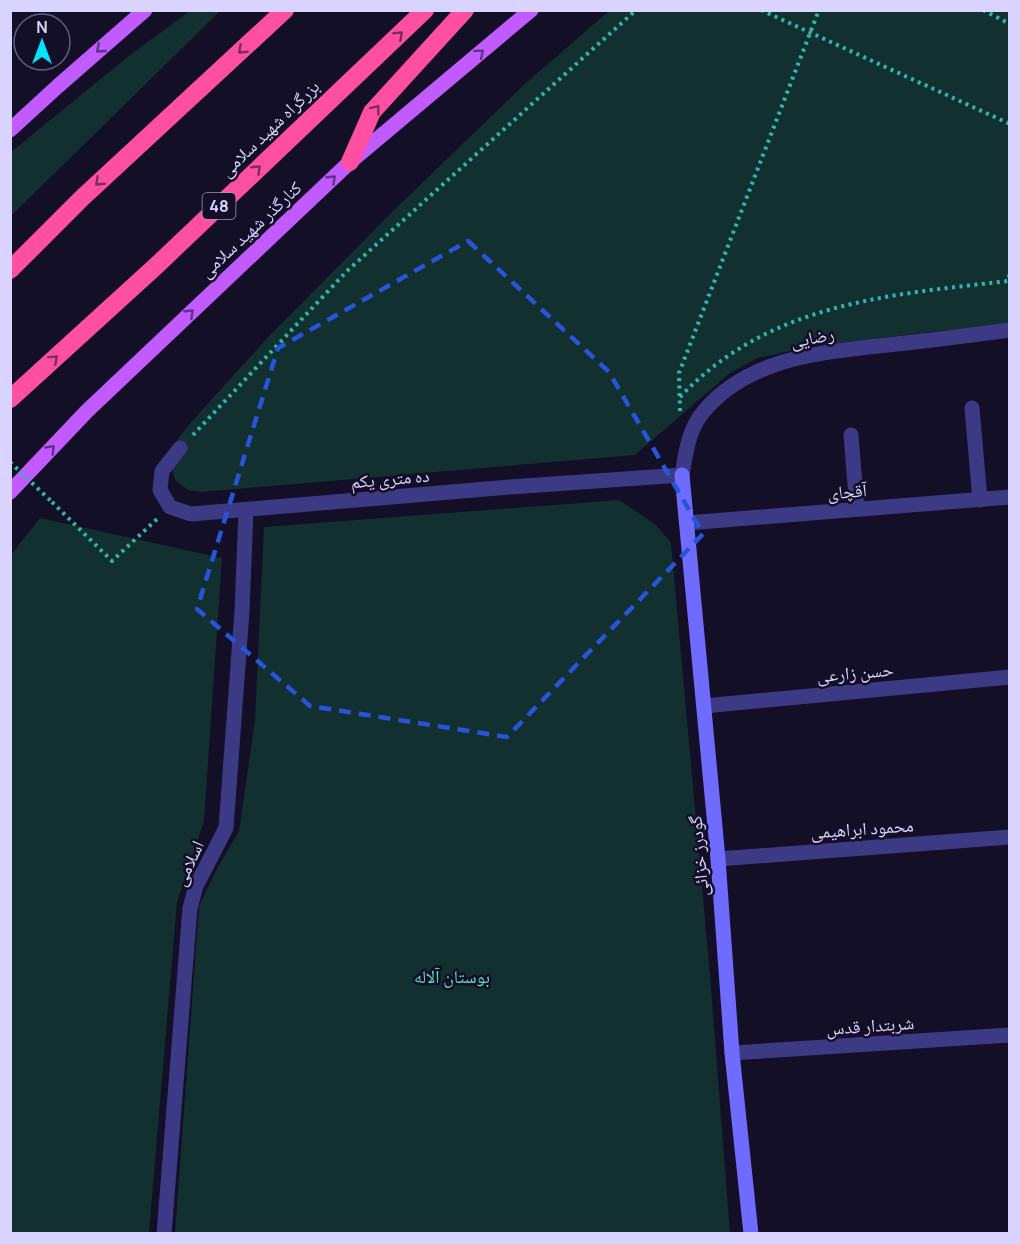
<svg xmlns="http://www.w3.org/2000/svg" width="1020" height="1244" viewBox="0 0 1020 1244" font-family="Manrope,'Noto Naskh Arabic',sans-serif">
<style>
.green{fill:#12302f}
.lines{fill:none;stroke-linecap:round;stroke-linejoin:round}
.path{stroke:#2fb8b0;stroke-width:4;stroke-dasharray:3 4.5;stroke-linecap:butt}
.street{stroke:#3d3a85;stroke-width:15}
.secondary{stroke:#6f6bff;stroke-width:15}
.primary{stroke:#c25bff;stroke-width:15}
.highway{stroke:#ff4fa3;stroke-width:18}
.path-bridge{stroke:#2fb8b0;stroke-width:4;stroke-dasharray:3 4.5;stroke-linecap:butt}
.oneway{stroke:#7d2c5e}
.oneway2{stroke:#623188}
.marked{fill:none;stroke:#2655da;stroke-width:4.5;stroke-dasharray:12 8;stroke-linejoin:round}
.labels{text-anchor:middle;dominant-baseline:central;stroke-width:5;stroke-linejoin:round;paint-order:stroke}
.shield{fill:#130f26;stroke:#9e99be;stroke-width:1.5}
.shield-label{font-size:16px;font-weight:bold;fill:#d9d4ff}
.street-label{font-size:18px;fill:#d9d4ff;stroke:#130f26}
.park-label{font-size:18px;fill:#5fe0c0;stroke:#130f26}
</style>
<rect width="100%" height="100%" fill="#130f26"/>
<g class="green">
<path d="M190,11H220L11,216V152L130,55Z"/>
<path d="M609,11H1009V326L947,330L813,346L758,358L730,373L635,455L200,492L188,490L176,481L171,468V454L177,440L192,421L271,334L396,208L527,82Z"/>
<path d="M619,500L656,525L671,543L710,975L730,1233H175L199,906L216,870L239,831L255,720L264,527Z"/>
<path d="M40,518L222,558L204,821L177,902L149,1233H11L10,556Z"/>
</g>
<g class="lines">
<g class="path">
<path d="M761,10L1010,124"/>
<path d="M983,10L1010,24"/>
<path d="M680,397C769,303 887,295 1008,281L1010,273"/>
<path d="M680,411L679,373L819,10"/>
<path d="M193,435L347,271L636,10"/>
<path d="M52,502L112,561L157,519"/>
</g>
<g class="street">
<path d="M972,408L980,500"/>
<path d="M851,435L857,509"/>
<path d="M180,448L162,471L160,490L170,507L191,514L510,487L682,475C686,452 688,430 704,411C751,355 829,352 896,344C934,340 972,335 1010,330"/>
<path d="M687,523L1010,497"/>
<path d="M704,706L1010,677"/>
<path d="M718,859L1010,837"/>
<path d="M732,1053L1010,1035"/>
<path d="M164,1234L190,908L196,886L226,828L242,611L246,510"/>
</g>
<path class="secondary" d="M682,475L718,859L732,1053L751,1234"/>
<g class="primary">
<path d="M10,130L58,86L145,10"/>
<path d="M10,492L87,411L350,162L531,10"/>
</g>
<g class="highway">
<path d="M350,162L372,112L465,10"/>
<path d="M10,270L82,198L285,10"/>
<path d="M10,399L156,266L425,10"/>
</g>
<path class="path-bridge" d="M10,462L52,502"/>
</g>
<defs><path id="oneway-chevron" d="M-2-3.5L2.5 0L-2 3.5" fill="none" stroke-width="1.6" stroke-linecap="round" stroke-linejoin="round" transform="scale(1.5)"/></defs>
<g class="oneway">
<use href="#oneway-chevron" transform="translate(399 35) rotate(-43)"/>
<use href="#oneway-chevron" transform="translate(242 50) rotate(137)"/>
<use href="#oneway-chevron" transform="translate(376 109) rotate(-52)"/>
<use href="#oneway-chevron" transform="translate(257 169) rotate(-44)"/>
<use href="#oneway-chevron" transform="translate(99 182) rotate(137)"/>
<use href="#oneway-chevron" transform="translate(54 359) rotate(-42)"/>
</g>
<g class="oneway2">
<use href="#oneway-chevron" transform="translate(100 49) rotate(139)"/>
<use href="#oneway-chevron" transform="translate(480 53) rotate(-40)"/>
<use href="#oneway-chevron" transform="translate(332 179) rotate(-43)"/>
<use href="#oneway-chevron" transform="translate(190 313) rotate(-43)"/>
<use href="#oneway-chevron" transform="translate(51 449) rotate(-46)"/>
</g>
<path class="marked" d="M468,241L609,372L703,534L507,737L310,706L197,609L278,348Z"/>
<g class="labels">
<rect class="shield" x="202.5" y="193" width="33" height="26" rx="4.5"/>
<g class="shield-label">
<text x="219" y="206">48</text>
</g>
<g class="street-label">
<text transform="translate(269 128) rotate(-44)">بزرگراه شهید سلامی</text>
<text transform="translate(250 229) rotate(-43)">کنارگذر شهید سلامی</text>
<text transform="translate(812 337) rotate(-11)">رضایی</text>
<text transform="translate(390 478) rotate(-5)">ده متری یکم</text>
<text transform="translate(847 491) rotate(-5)">آقچای</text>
<text transform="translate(855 672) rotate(-5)">حسن زارعی</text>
<text transform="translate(862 828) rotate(-4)">محمود ابراهیمی</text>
<text transform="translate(698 856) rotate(-95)">گودرز خزائی</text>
<text transform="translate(188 863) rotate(-65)">اسلامی</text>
<text transform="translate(870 1025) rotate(-4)">شربتدار قدس</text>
</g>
<g class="park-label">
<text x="452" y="976">بوستان آلاله</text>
</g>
</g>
<rect width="1020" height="1244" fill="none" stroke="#d9d4ff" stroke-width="24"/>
<g transform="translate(42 42)"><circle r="28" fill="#130f26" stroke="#625e7d" stroke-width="1.5"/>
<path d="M0-4.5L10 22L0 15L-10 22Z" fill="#00e5ff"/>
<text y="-9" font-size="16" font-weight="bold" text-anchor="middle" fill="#d9d4ff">N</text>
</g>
</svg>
